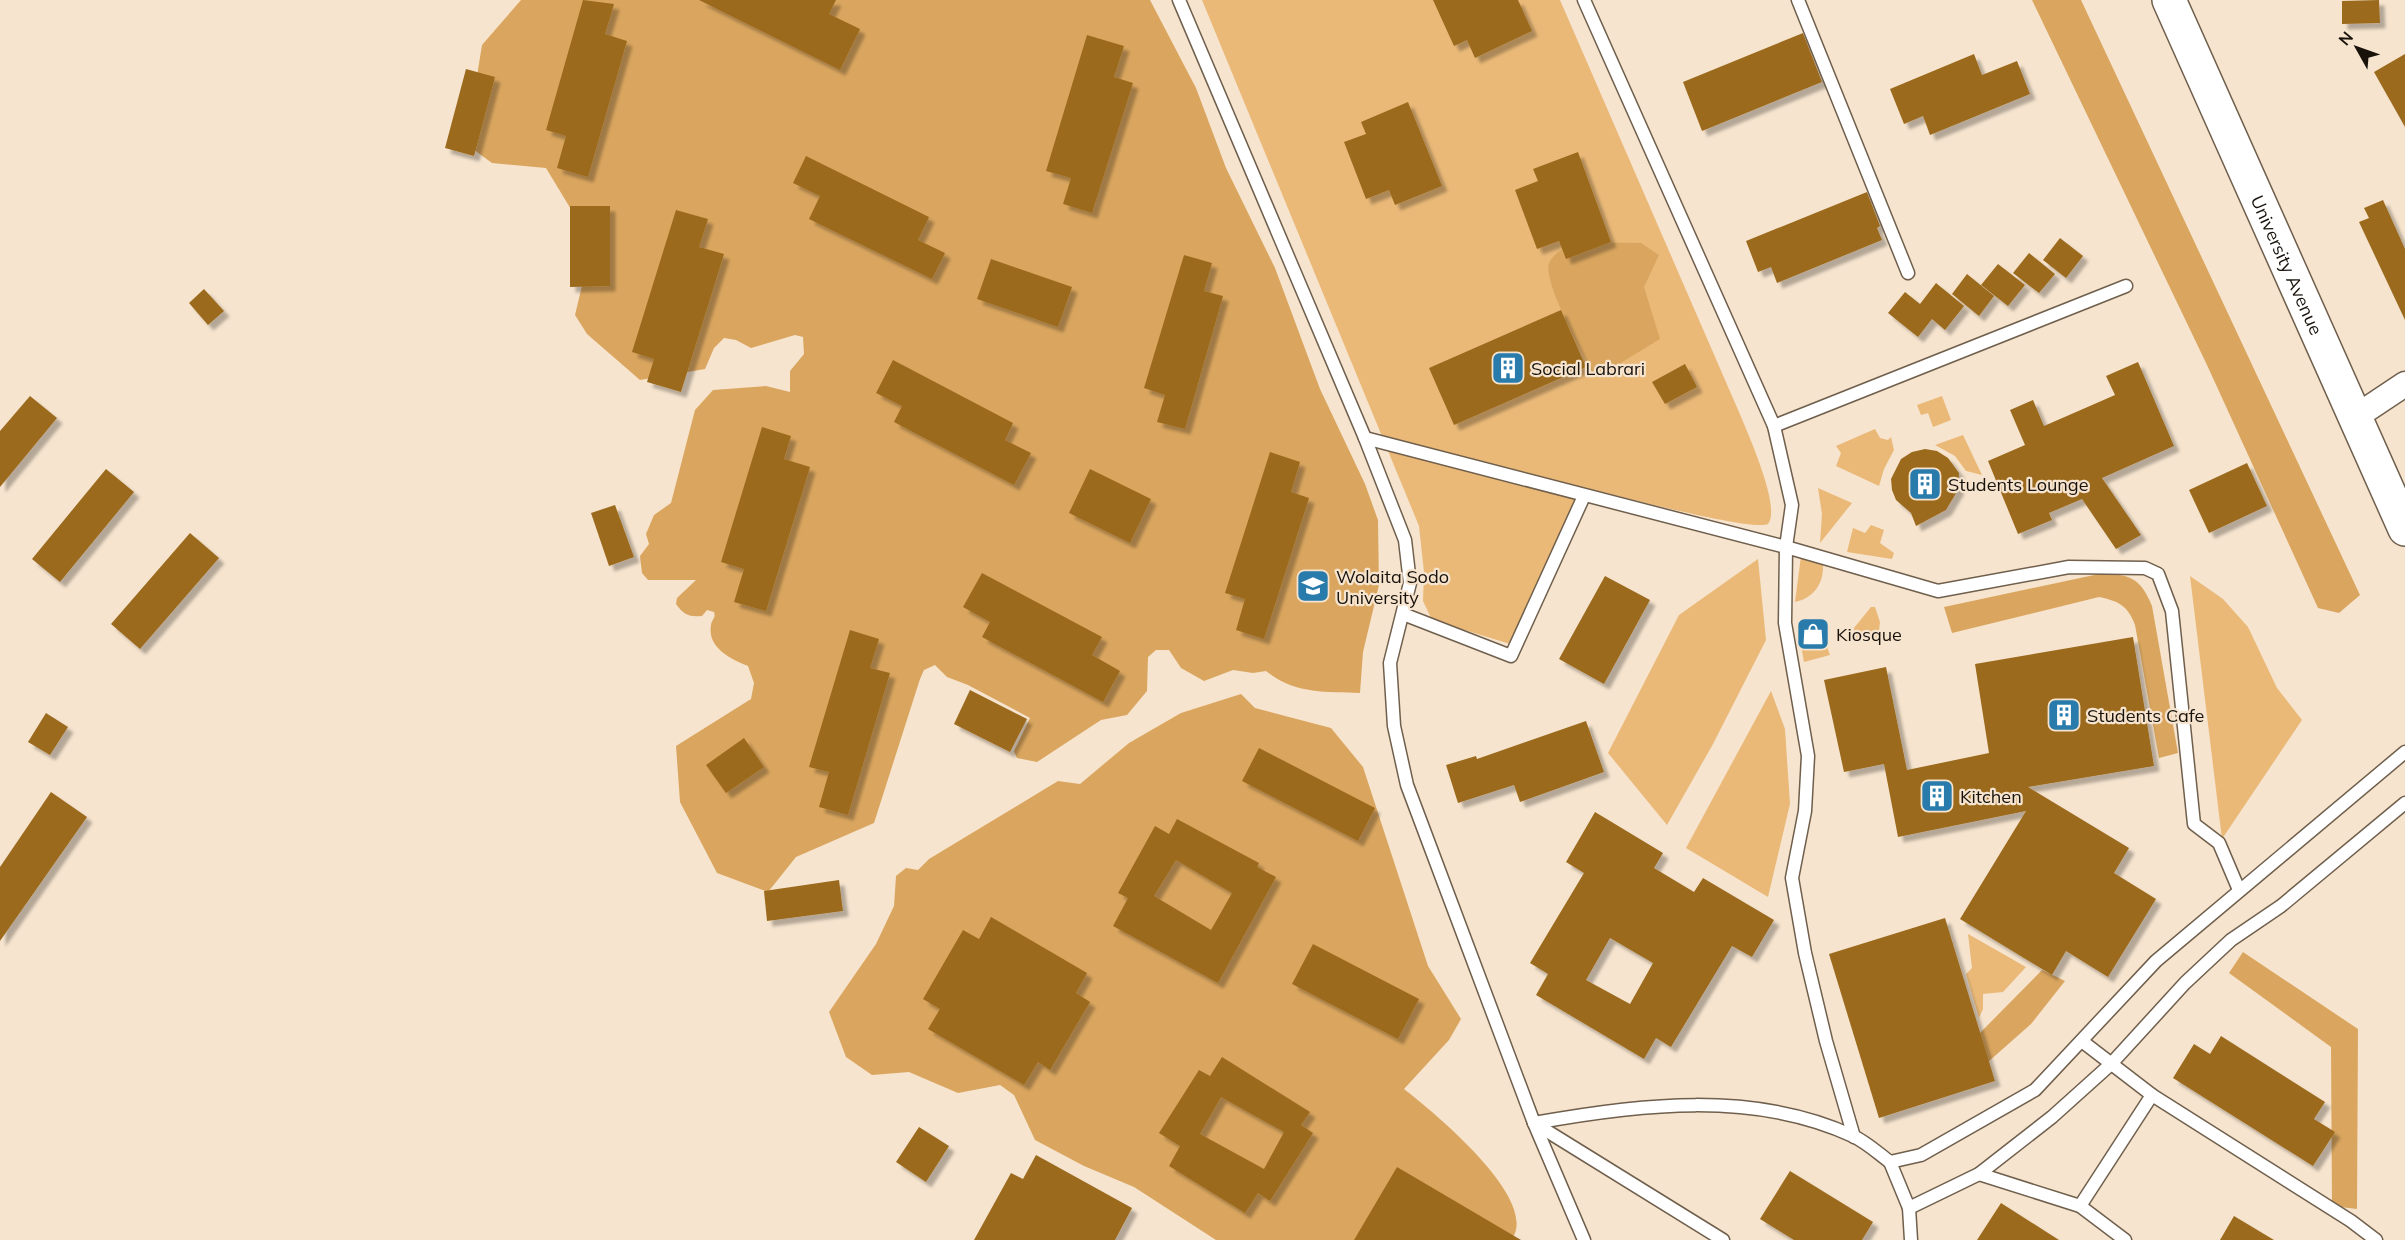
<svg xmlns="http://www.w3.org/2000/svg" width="2405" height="1240" viewBox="0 0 2405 1240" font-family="Mulish,sans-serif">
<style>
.green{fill:#eab978}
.forest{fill:#daa65f}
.building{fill:#9b6a1e;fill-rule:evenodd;filter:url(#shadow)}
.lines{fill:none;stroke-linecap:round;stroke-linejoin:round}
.lane-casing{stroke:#6f5f4c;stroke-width:15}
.street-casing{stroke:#6f5f4c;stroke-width:27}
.highway-casing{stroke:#6f5f4c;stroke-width:36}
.lane{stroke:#fff;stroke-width:12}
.street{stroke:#fff;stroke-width:24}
.highway{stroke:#fff;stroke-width:33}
.labels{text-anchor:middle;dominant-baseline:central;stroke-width:4.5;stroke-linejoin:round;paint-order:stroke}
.street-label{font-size:18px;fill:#18120b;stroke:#f6e4ce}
.poi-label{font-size:18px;fill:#18120b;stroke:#f6e4ce;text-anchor:start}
</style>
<defs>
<filter id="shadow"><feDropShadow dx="5.5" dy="5.5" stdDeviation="1.5" flood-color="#0004"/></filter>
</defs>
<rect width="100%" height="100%" fill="#f6e4ce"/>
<g class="green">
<path d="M1202,0H1560L1742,419C1750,439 1781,508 1768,524C1751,532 1609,493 1581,487L1510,644L1432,620L1423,601L1424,572L1419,526Z"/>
<path d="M1942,396L1951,420L1933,427L1928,413L1921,415L1917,405Z"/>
<path d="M1875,429L1880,438L1888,440L1891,437L1894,450L1884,469L1879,486L1836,466L1841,453L1836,446Z"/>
<path d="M1963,435L1982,475L1966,471L1955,456L1935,445Z"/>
<path d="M1818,488L1852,503L1820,543L1822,514Z"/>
<path d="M1871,525L1884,530L1880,543L1894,553L1892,559L1847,552L1853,528L1865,533Z"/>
<path d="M1801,556L1823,564C1824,583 1814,598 1795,602Z"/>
<path d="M1758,559L1766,640L1713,744L1667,825L1608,753L1679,615Z"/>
<path d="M2190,576L2223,599L2248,627L2277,688L2302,720L2222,839Z"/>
<path d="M1871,607H1875L1880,622L1878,639L1855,643L1854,628Z"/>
<path d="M1819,621L1827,628V647L1830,655L1804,662L1798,628Z"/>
<path d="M1771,691L1785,729L1790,804L1768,897L1686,848Z"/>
<path d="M1968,934L2026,967L2003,992L1983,994V1009L1979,1018L1966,974L1972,968Z"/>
</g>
<g class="forest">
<path d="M521,0H1150L1196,88L1226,168L1275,268L1320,389L1365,484L1378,520L1379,585L1363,652L1360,693C1325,692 1294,694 1266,671L1253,673L1233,670L1204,681L1181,668L1169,650H1156L1148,657L1147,691L1127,715L1101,720L1037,762L1017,758L1014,751L1030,718L968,685L947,677L935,665L924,670L920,679L874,823L796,857L768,892L717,873L680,802L676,746L751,699L754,683L748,666C731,659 707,648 711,625C712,619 716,618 714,612L707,610L702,616C689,617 684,615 676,604L677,598L696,580H648L642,573L640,556L649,544L646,534L654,515L671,503L695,410L713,390L766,386L790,392V371L804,354L803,337L795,335L751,348L736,340L724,338L714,348L705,369L640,380L587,334L575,315L592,244L546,168L492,163L466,144L482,45Z"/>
<path d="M2032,0H2081L2360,595L2339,613L2318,608L2207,365Z"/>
<path d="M1577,242L1641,243L1659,255L1644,287L1660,339L1596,378C1585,358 1543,283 1549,264C1553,252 1567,247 1577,242Z"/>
<path d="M2099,574C2130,574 2140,577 2152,606L2178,753L2159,758L2135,625C2128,606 2119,601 2099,597L1952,633L1944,607Z"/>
<path d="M1241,694L1255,708L1331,728L1363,767L1428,966L1461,1019L1449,1040L1404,1089C1431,1110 1543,1201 1511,1240H1216L1134,1187L1084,1166L1035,1140L1014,1095L1000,1085L958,1093L909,1072L872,1075L846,1057L829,1012L876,944L894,906L896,876L906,868L918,870L929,859L1058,781L1080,784L1129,743L1181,713Z"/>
<path d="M2243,952L2358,1029L2357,1209L2332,1206L2331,1047L2229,973Z"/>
<path d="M2042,970L2065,981L2031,1024L1988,1062L1978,1035Z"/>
</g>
<g class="building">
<path d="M583,0L614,4L605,34L627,41L588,177L557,168L566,136L546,130Z"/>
<path d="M699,0H836L829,14L860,29L840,70Z"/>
<path d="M1433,0H1518L1532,31L1475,58L1467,40L1454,46Z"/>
<path d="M2379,0L2380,23L2342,24V1Z"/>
<path d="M1803,33L1822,82L1702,131L1683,82Z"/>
<path d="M1087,35L1124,46L1114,77L1133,83L1092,213L1063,204L1071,178L1046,171Z"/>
<path d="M1974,54L1982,75L2017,61L2030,94L1930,135L1923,116L1904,124L1890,89Z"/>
<path d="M2405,54V127L2374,72Z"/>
<path d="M466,69L495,77L474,156L445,148Z"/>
<path d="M1408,102L1442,186L1395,205L1389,190L1366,199L1344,142L1366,134L1361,122Z"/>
<path d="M1578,152L1611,242L1566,259L1559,241L1537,249L1515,190L1538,181L1533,169Z"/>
<path d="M806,156L929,217L918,240L945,253L932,279L809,219L820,196L793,183Z"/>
<path d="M1867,192L1880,226L1877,228L1882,240L1777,283L1771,267L1758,272L1746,241Z"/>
<path d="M2383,200L2405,249V320L2359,222L2369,218L2364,208Z"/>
<path d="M570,206H610V286L570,287Z"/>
<path d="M676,210L708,219L699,247L724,254L681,392L647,382L654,359L632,352Z"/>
<path d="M2060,238L2083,256L2066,278L2043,260Z"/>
<path d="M2029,253L2055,274L2039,293L2013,273Z"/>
<path d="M1184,255L1212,263L1204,291L1223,296L1185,429L1157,422L1165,395L1144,388Z"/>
<path d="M991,259L1072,287L1058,327L977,299Z"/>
<path d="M1998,264L2025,285L2008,306L1981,285Z"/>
<path d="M1967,274L1994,296L1979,316L1952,294Z"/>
<path d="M1936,283L1964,306L1945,330L1932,319L1918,337L1888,313L1905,292L1920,304Z"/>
<path d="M204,289L224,311L208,325L189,303Z"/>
<path d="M1561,310L1586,367L1454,425L1429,368Z"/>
<path d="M893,360L1013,423L1005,440L1031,453L1014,485L894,422L902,406L876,393Z"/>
<path d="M2138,362L2174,446L2102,478L2141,535L2116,549L2082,499L2049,513L2052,520L2018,534L1988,461L2025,445L2010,410L2033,400L2044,426L2115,395L2106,376Z"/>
<path d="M1685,364L1697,387L1665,404L1652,382Z"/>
<path d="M30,396L57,418L0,487V431Z"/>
<path d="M762,427L791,436L784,459L810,467L766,611L734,602L744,569L721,562Z"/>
<path d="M1925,449L1937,451L1948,458L1959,473L1958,490L1946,510L1916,526L1911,513L1896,500L1892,490L1891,479L1901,459L1912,452Z"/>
<path d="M1270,452L1300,462L1291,492L1309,498L1264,639L1236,630L1245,599L1225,593Z"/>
<path d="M2247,463L2267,506L2209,533L2189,490Z"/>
<path d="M106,469L134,492L60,582L32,559Z"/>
<path d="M1090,469L1151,499L1130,543L1069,513Z"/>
<path d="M615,505L634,557L609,566L591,513Z"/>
<path d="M190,533L219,558L140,649L111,624Z"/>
<path d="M982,573L1102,637L1092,655L1120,671L1103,702L982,637L990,622L963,607Z"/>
<path d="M1605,576L1650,600L1604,684L1559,659Z"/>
<path d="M850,630L879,639L870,668L890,673L848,815L819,807L829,772L809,767Z"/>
<path d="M2133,637L2154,766L2028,787L2129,848L2114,873L2156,899L2108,977L2066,951L2052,975L1960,919L2026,811L1898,837L1884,764L1844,772L1824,680L1886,667L1907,770L1989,753L1975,664Z"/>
<path d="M970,690L1027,719L1010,752L954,724Z"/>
<path d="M46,713L68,727L50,755L28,742Z"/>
<path d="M1586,721L1604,772L1520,802L1514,785L1458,803L1446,765L1476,756L1477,759Z"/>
<path d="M744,738L764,767L726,793L706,765Z"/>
<path d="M1259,748L1375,808L1358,841L1242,781Z"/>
<path d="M51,792L87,817L0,941V867Z"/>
<path d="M1595,812L1663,853L1654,868L1694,892L1703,878L1774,920L1752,957L1732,946L1671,1047L1656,1038L1644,1059L1536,995L1548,974L1530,963L1584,873L1566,862ZM1610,938L1653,963L1630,1004L1586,980Z"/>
<path d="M1177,819L1259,863L1257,867L1276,877L1218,983L1113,926L1128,898L1118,893L1155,826L1169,834ZM1176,860L1232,893L1211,930L1154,896Z"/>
<path d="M839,880L843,911L767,921L764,891Z"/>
<path d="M991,917L1087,973L1076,993L1090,1002L1050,1070L1038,1062L1024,1085L928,1029L940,1009L923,999L963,930L979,939Z"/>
<path d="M1945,918L1995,1081L1879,1118L1829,954Z"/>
<path d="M1313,944L1419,999L1398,1039L1292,984Z"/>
<path d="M2221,1036L2325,1102L2314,1119L2335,1132L2313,1166L2173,1078L2194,1044L2210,1054Z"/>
<path d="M1222,1057L1310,1112L1301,1125L1313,1133L1270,1201L1258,1193L1245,1213L1169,1166L1180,1146L1159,1133L1199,1070L1210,1076ZM1221,1097L1284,1132L1264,1169L1200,1134Z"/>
<path d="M919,1127L949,1146L926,1182L896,1162Z"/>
<path d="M1036,1155L1132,1208L1115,1240H974L1011,1173L1023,1179Z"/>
<path d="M1397,1167L1521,1240H1354Z"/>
<path d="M1790,1171L1873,1222L1862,1240H1794L1760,1219Z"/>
<path d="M2001,1203L2059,1240H1977Z"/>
<path d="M2234,1216L2274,1240H2220Z"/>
</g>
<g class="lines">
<defs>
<g id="lane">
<path d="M1179,0L1365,438L1405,540L1410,583L1390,663L1394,726L1407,785L1534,1123L1584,1240"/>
<path d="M1584,0L1774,426L1792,505L1786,547L1785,623L1808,756L1805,811L1792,878L1805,953L1826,1041L1854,1137"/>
<path d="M1798,0L1908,273"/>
<path d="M1774,426L2126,286"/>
<path d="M1365,438L1786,547L1938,591L2069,567L2145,568L2158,574L2172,611L2194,824L2219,843L2239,890"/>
<path d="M1403,614L1511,656L1584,496"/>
<path d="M2083,1042L2152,1095L2351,1221L2376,1240"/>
<path d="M1534,1123C1638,1104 1754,1090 1853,1136C1866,1142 1878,1153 1890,1162L1921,1155L2035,1090L2156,961L2405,752"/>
<path d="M1534,1123L1723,1240"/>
<path d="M1890,1162L1909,1208L1911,1240"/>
<path d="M1979,1174L2080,1206L2125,1240"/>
<path d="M2080,1206L2152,1095"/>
<path d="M1909,1208L1979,1174L2052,1117L2111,1064L2185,983L2231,940L2281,906L2405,803"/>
</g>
<path id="street" d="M2354,418L2405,384"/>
<g id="highway">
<path id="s1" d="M2169,0L2405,529"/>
</g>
</defs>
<use href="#lane" class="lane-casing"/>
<use href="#street" class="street-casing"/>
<use href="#highway" class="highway-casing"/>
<use href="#lane" class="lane"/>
<use href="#street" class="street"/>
<use href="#highway" class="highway"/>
</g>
<defs>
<symbol id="building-square" viewBox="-11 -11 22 22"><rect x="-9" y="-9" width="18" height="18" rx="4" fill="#297bac" stroke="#f6e4ce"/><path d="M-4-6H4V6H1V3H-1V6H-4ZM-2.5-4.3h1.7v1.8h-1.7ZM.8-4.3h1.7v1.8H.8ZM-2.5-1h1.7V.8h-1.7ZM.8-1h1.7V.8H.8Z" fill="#fff"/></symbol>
<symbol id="university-square" viewBox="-11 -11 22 22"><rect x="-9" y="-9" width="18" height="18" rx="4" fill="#297bac" stroke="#f6e4ce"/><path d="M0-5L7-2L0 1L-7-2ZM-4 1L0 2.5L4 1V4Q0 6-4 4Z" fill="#fff"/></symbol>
<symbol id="shop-square" viewBox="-11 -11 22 22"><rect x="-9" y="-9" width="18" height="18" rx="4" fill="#297bac" stroke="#f6e4ce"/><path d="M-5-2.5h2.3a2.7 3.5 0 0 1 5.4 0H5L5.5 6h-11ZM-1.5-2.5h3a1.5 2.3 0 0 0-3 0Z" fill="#fff"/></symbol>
</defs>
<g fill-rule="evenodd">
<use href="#building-square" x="1489" y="349" width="38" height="38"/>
<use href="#building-square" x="1906" y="465" width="38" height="38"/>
<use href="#university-square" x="1294" y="567" width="38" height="38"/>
<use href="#shop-square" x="1794" y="615" width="38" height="38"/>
<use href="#building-square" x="2045" y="696" width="38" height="38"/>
<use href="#building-square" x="1918" y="777" width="38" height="38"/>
</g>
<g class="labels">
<g class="street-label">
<text stroke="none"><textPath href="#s1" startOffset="290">University Avenue</textPath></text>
</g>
<g class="poi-label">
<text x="1531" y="368">Social Labrari</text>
<text x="1948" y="484">Students Lounge</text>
<text x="1336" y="576">Wolaita Sodo<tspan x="1336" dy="21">University</tspan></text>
<text x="1836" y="634">Kiosque</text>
<text x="2087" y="715">Students Cafe</text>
<text x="1960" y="796">Kitchen</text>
</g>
</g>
<g transform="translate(2357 48) rotate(310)" stroke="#f6e4ce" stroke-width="4.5" paint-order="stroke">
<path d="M0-4.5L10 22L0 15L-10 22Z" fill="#18120b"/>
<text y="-9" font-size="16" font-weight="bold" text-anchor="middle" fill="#18120b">N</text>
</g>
</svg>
